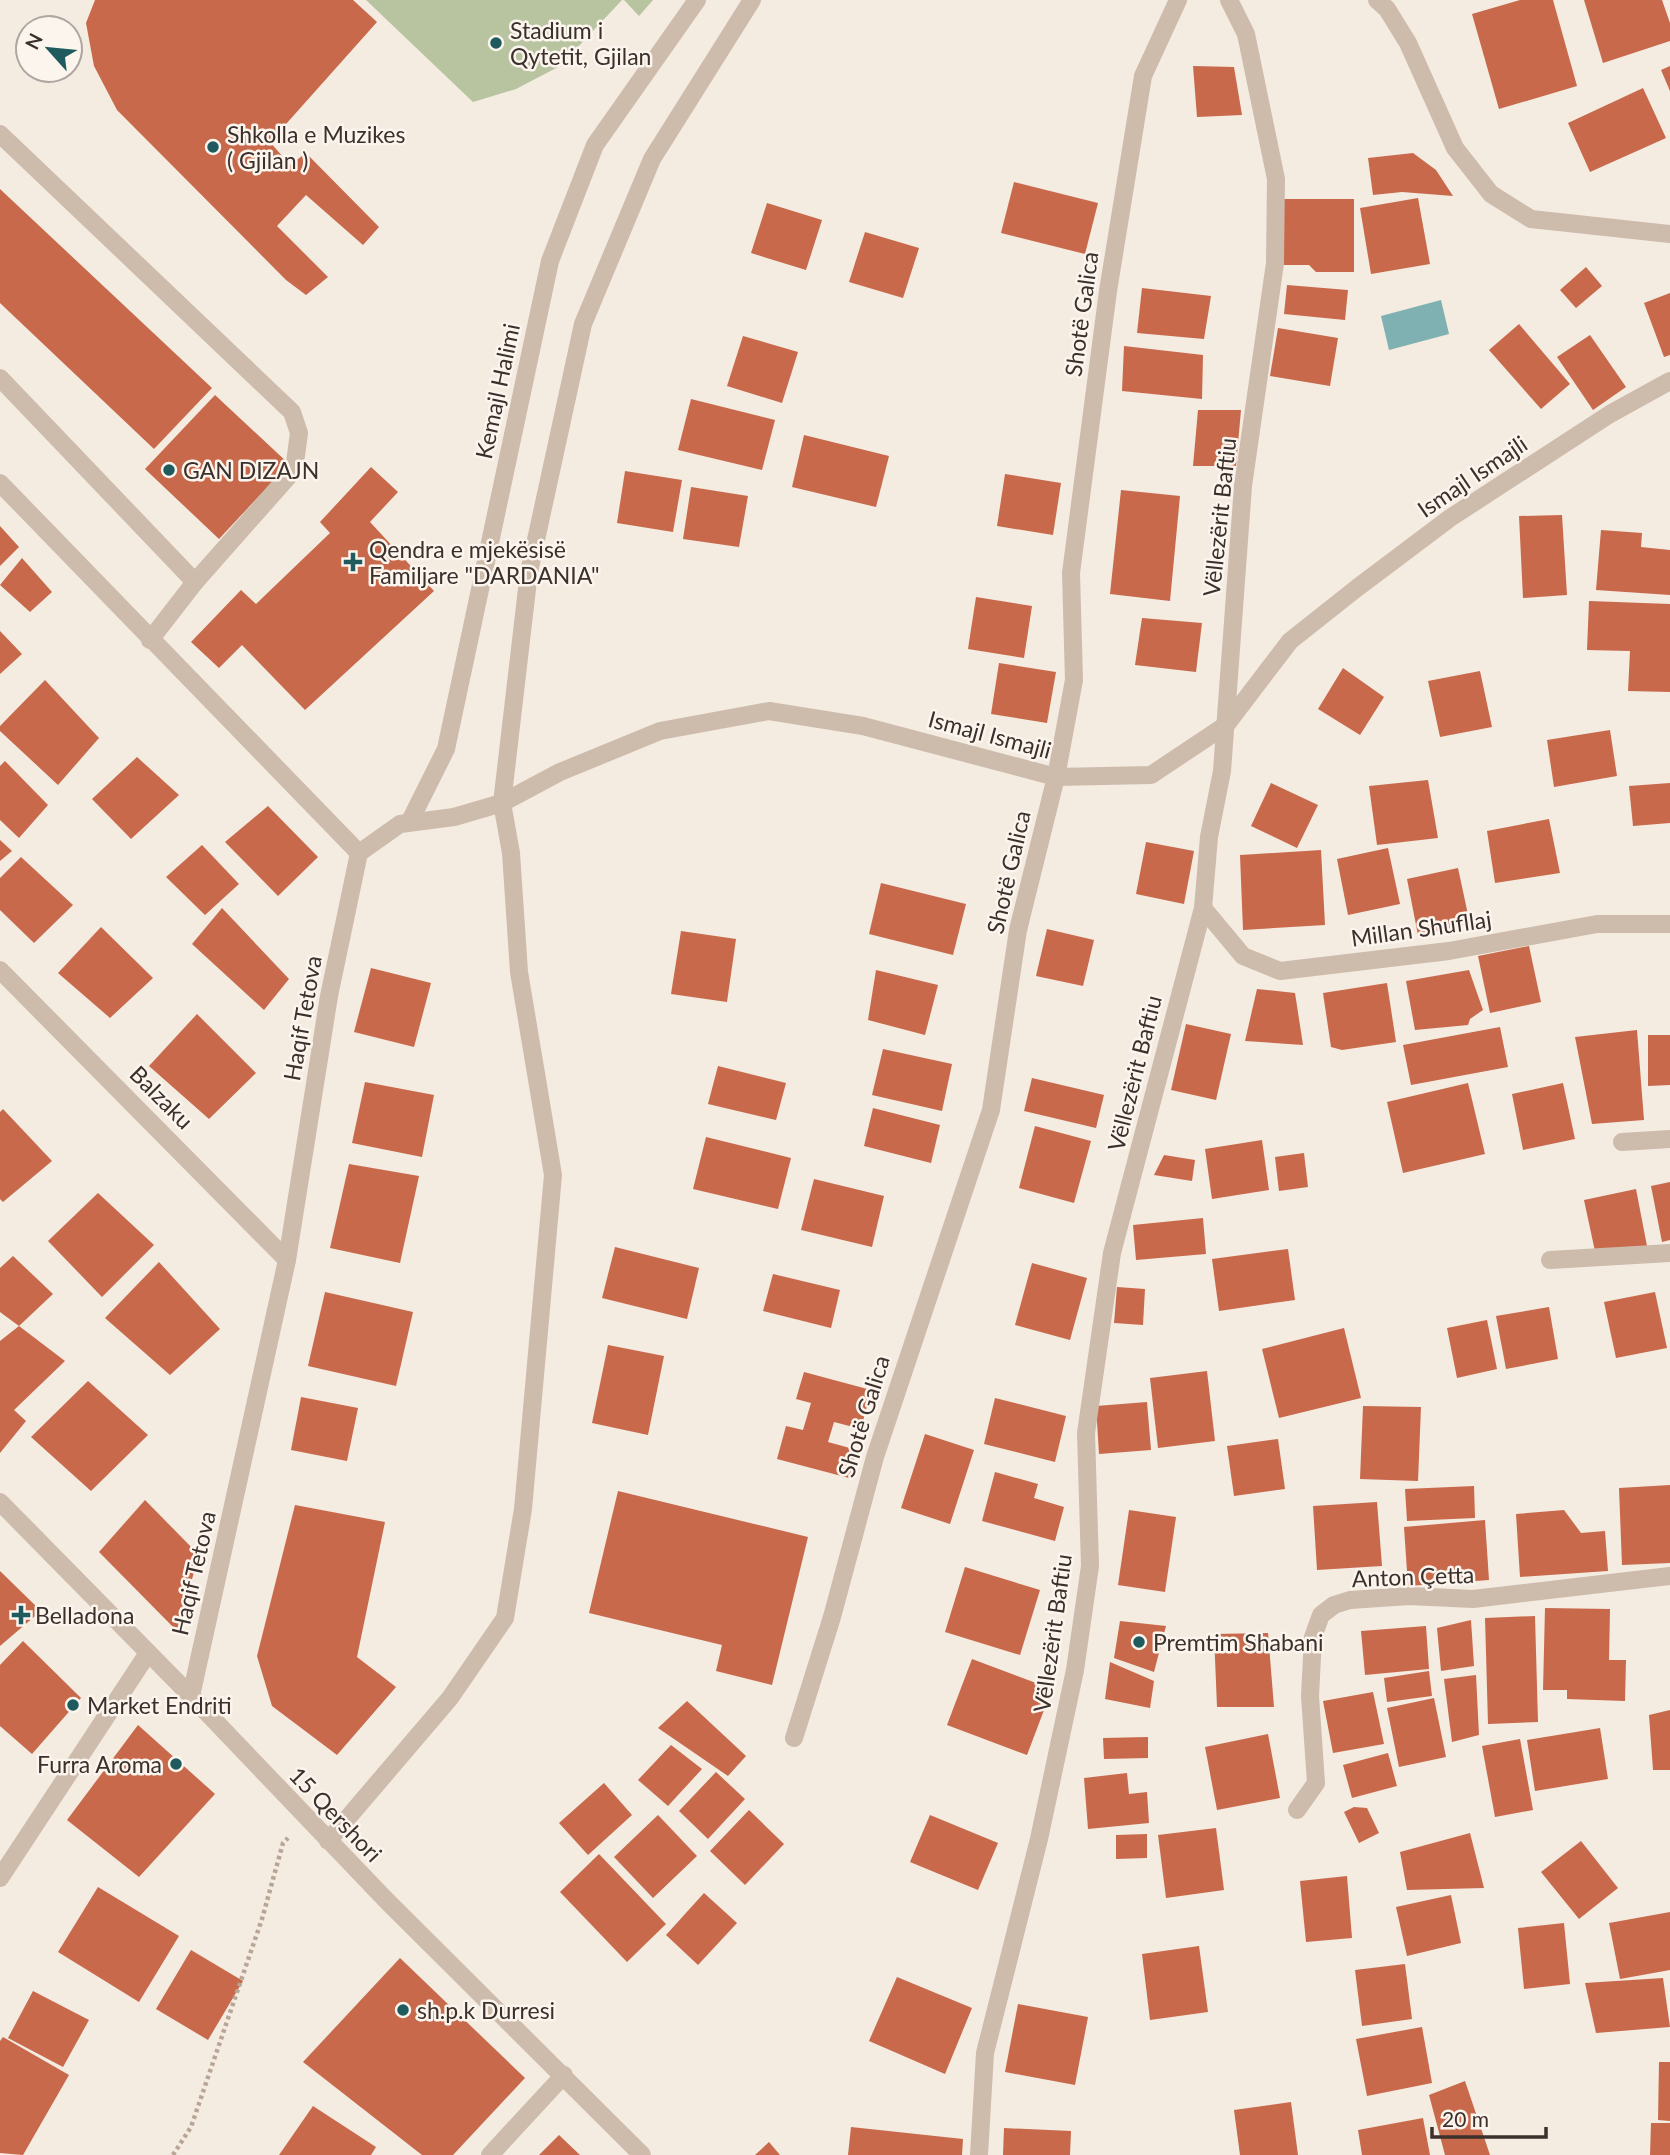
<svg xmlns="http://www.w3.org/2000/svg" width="1670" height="2155" viewBox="0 0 1670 2155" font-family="Lato,sans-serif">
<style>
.green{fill:#b8c4a0}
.water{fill:#7fb0b2}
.building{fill:#c8694b}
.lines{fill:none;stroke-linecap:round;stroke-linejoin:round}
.path{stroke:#b9a596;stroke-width:4.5;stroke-dasharray:3.5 3.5;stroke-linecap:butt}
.minor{stroke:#cdbbac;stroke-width:18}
.poi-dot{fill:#1f5a5e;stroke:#fbf5ee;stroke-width:2.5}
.labels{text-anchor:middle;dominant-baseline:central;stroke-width:5;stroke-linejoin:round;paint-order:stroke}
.poi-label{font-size:23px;fill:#3b302b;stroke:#fbf5ee;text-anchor:start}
.street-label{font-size:23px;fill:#3b302b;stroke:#fbf5ee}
</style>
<rect width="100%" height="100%" fill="#f4ebe1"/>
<g class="green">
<path d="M366,0H622L560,66L516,89L473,102Z"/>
<path d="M624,0H653L639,16Z"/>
</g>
<path class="water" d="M1441,300L1449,334L1389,350L1381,316Z"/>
<g class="building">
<path d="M95,0H353L377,22L270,142L290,165L306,153L379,227L363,245L306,195L277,226L328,277L306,295L286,280L117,110L94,66L86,23Z"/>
<path d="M1520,0H1553L1577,86L1499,109L1472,14Z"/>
<path d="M1584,0H1662L1670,23V41L1603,63Z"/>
<path d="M1193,66L1234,67L1242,115L1197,117Z"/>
<path d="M1670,66V91L1661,70Z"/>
<path d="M1643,88L1666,138L1590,172L1568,123Z"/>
<path d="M1413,153L1436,170L1453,196L1402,192L1373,195L1368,158Z"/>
<path d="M1014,182L1098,203L1085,254L1001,233Z"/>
<path d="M0,189L212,388L154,449L0,303Z"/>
<path d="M1418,198L1430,264L1371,274L1360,208Z"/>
<path d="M1279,199H1354V272H1316L1309,265H1280Z"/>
<path d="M767,203L822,220L806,270L751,253Z"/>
<path d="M865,232L919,248L903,298L849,282Z"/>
<path d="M1586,267L1602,286L1576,308L1560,290Z"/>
<path d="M1287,285L1348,290L1345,320L1284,314Z"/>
<path d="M1142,288L1211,296L1204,339L1137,333Z"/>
<path d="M1670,293V355L1664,357L1644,303Z"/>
<path d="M1519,324L1570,384L1541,409L1489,350Z"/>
<path d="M1278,328L1338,338L1330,386L1270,376Z"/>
<path d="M1590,335L1626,387L1593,410L1557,357Z"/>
<path d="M743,336L798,352L782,403L727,386Z"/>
<path d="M1124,346L1203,355L1202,399L1122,391Z"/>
<path d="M215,395L289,464L219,539L145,469Z"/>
<path d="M691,399L775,420L762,470L678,450Z"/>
<path d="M1198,410H1241L1236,466H1193Z"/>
<path d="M804,435L889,456L876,507L792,487Z"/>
<path d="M371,467L398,492L370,522L434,591L305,710L242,645L219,668L191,642L241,590L256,604L330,533L320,522Z"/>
<path d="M625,471L682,480L673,532L617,523Z"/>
<path d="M1005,474L1061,483L1053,535L997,526Z"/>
<path d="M691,487L748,496L739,547L683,539Z"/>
<path d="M1121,490L1180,496L1170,601L1110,594Z"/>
<path d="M1562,515L1567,595L1523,598L1519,516Z"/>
<path d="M0,526L19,547L0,566Z"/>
<path d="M1601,530L1642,533L1641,547L1670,550V595L1596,590Z"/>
<path d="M22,558L52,592L30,612L0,585Z"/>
<path d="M976,597L1032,606L1024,658L968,649Z"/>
<path d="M1589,601L1670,604V692L1628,691L1630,651L1587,650Z"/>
<path d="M1142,618L1202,623L1196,672L1135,665Z"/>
<path d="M0,631L22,654L0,674Z"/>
<path d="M999,663L1056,672L1047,723L991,714Z"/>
<path d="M1343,668L1384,697L1360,735L1318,709Z"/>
<path d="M1480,671L1492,727L1440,737L1428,681Z"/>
<path d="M45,680L99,738L58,785L0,731V726Z"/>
<path d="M1610,730L1617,776L1554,787L1547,740Z"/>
<path d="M137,757L179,795L131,839L92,799Z"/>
<path d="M5,761L48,805L19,838L0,820V766Z"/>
<path d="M1428,780L1438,838L1377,845L1369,786Z"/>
<path d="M1271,783L1318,805L1297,848L1251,826Z"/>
<path d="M1670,783V823L1633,826L1629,786Z"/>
<path d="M268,806L318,857L278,896L225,842Z"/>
<path d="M1549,819L1560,873L1495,883L1487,831Z"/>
<path d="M0,840L12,851L0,861Z"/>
<path d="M1146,842L1194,851L1184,904L1136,894Z"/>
<path d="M202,845L239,884L205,915L166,877Z"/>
<path d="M1388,848L1400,904L1348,915L1337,859Z"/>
<path d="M1321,850L1325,925L1243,930L1240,855Z"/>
<path d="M21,857L73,905L34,943L0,910V878Z"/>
<path d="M1458,868L1470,924L1418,935L1407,879Z"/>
<path d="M881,883L966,904L953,955L869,934Z"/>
<path d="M222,908L289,979L264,1010L192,944Z"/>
<path d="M101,927L153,978L110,1018L58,973Z"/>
<path d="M1047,929L1094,940L1083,986L1036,976Z"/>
<path d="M681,931L736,939L727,1002L671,994Z"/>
<path d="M1529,946L1541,1002L1490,1013L1478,956Z"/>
<path d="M371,968L431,983L414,1047L354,1032Z"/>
<path d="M876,970L938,985L925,1035L868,1020Z"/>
<path d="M1469,970L1483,1010L1470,1019L1468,1025L1415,1030L1406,981Z"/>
<path d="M1387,983L1396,1042L1342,1050L1331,1047L1323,993Z"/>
<path d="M1257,989L1295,993L1303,1045L1245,1041Z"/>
<path d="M197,1014L256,1073L209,1119L149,1066Z"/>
<path d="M1186,1024L1231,1034L1216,1100L1171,1090Z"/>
<path d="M1500,1027L1508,1067L1411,1085L1403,1045Z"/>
<path d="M1637,1030L1644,1120L1592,1124L1575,1037Z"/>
<path d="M1648,1035H1670V1085L1648,1086Z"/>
<path d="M883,1049L952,1064L942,1111L872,1095Z"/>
<path d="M718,1066L786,1083L776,1120L708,1104Z"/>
<path d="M1032,1078L1104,1095L1096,1128L1024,1111Z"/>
<path d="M365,1082L434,1095L422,1157L352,1143Z"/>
<path d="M1468,1083L1485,1154L1403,1173L1387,1102Z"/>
<path d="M1563,1083L1575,1139L1523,1150L1512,1094Z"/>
<path d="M873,1108L940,1125L931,1163L864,1146Z"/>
<path d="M3,1109L52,1161L3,1202L0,1199V1112Z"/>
<path d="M1035,1126L1091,1141L1074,1203L1019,1188Z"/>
<path d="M706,1137L791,1158L778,1209L693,1189Z"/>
<path d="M1262,1140L1269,1190L1212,1199L1205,1149Z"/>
<path d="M1304,1153L1308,1187L1279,1191L1275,1157Z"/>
<path d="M1164,1155L1195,1160L1192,1181L1154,1175Z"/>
<path d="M349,1164L419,1176L400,1263L330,1248Z"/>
<path d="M814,1179L884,1196L872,1247L801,1230Z"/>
<path d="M1670,1182V1240L1662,1242L1651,1186Z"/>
<path d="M1636,1189L1647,1246L1596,1256L1584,1200Z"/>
<path d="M98,1193L154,1245L102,1297L48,1241Z"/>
<path d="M1203,1218L1206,1254L1136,1260L1133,1225Z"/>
<path d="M615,1247L699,1268L687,1319L602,1298Z"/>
<path d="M1288,1249L1295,1300L1219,1311L1212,1259Z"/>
<path d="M13,1256L53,1294L19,1326L0,1312V1268Z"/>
<path d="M159,1262L220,1329L170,1375L105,1318Z"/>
<path d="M1032,1263L1087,1278L1070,1340L1015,1325Z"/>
<path d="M773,1274L840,1290L831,1328L763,1311Z"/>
<path d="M1117,1287L1145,1289L1143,1325L1114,1323Z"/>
<path d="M325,1292L413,1312L396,1386L308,1366Z"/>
<path d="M1655,1292L1667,1348L1616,1358L1604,1302Z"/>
<path d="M1549,1307L1558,1359L1506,1369L1496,1316Z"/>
<path d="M1487,1320L1497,1369L1457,1378L1447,1328Z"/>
<path d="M19,1326L65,1361L14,1410L26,1421L0,1453V1341Z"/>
<path d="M1344,1328L1361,1398L1279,1418L1262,1349Z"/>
<path d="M608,1345L664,1356L648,1435L592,1423Z"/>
<path d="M1207,1371L1215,1441L1158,1448L1150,1378Z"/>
<path d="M804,1372L871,1390L861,1429L834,1422L828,1442L857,1450L849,1478L777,1459L786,1426L803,1430L811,1403L796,1399Z"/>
<path d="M88,1381L148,1435L91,1491L31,1437Z"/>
<path d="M301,1397L358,1408L347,1461L291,1450Z"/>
<path d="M995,1398L1066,1416L1055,1462L984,1444Z"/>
<path d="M1147,1402L1151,1450L1099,1454L1096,1406Z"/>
<path d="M1363,1406L1421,1407L1418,1481L1360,1479Z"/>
<path d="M925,1434L974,1450L950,1524L901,1508Z"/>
<path d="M1278,1439L1285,1489L1234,1496L1227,1446Z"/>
<path d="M995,1472L1038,1484L1034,1498L1064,1507L1055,1541L982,1521Z"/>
<path d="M1670,1485V1563L1622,1565L1619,1488Z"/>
<path d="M1474,1486L1475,1518L1407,1521L1405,1489Z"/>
<path d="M618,1491L808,1537L772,1685L716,1671L722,1645L589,1613Z"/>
<path d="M145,1500L199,1555L177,1631L99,1552Z"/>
<path d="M1377,1502L1382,1566L1317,1570L1313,1506Z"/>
<path d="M295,1505L385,1522L357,1657L396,1687L337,1755L272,1706L257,1656Z"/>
<path d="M1129,1510L1176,1517L1165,1592L1118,1585Z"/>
<path d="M1564,1510L1581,1533L1605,1531L1608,1571L1520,1577L1516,1514Z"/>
<path d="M1485,1520L1489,1580L1408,1586L1404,1527Z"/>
<path d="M965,1567L1040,1590L1020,1655L945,1632Z"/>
<path d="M0,1571L41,1611L0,1646Z"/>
<path d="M1545,1608L1610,1609L1609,1660H1626L1625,1701L1567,1699V1690H1543Z"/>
<path d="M1535,1616L1538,1722L1488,1724L1485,1618Z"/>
<path d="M1471,1620L1474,1666L1441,1671L1437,1628Z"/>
<path d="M1120,1621L1166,1626L1154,1672L1114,1658Z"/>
<path d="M1426,1626L1429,1669L1365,1675L1361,1631Z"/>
<path d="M1268,1633L1274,1707H1217L1214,1634Z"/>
<path d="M23,1641L81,1698L32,1754L0,1726V1665Z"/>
<path d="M972,1659L1052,1689L1027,1755L947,1725Z"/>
<path d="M1110,1662L1154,1681L1150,1708L1105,1699Z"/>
<path d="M1429,1671L1432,1696L1387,1702L1384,1678Z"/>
<path d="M1476,1675L1479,1735L1452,1742L1444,1679Z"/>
<path d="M1373,1692L1384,1744L1333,1753L1323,1701Z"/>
<path d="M1434,1698L1446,1757L1399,1767L1387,1708Z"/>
<path d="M687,1701L746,1756L728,1776L658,1728Z"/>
<path d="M1670,1710V1770H1653L1649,1715Z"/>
<path d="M138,1725L215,1794L139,1877L67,1820Z"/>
<path d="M1600,1728L1608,1779L1535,1791L1527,1740Z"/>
<path d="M1268,1734L1280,1798L1217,1810L1205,1747Z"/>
<path d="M1148,1737V1758L1104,1759L1103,1738Z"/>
<path d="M1520,1739L1533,1810L1495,1817L1482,1746Z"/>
<path d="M671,1745L702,1769L668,1806L638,1780Z"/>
<path d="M1388,1753L1397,1786L1352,1798L1343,1765Z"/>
<path d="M716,1772L745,1799L708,1839L679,1811Z"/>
<path d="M1127,1773L1129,1794L1147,1792L1149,1823L1088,1829L1084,1778Z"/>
<path d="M604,1783L632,1815L588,1855L559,1823Z"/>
<path d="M1354,1807L1367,1808L1379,1833L1359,1843L1344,1812Z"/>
<path d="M749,1810L784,1844L745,1885L710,1851Z"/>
<path d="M658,1815L697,1856L653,1898L614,1857Z"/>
<path d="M930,1815L998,1843L978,1890L910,1862Z"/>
<path d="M1216,1828L1224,1890L1166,1898L1158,1835Z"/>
<path d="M1470,1833L1484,1888L1407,1890L1400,1852Z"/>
<path d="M1147,1834V1858L1116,1859V1835Z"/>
<path d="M1581,1841L1618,1888L1579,1919L1541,1872Z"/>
<path d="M599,1854L666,1924L627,1962L560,1892Z"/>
<path d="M1347,1876L1352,1938L1306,1942L1300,1881Z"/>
<path d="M98,1887L179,1936L139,2002L58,1952Z"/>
<path d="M704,1893L737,1923L698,1965L666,1935Z"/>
<path d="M1451,1895L1461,1943L1407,1956L1396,1907Z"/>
<path d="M1670,1912V1970L1620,1979L1609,1923Z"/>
<path d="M1564,1923L1570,1984L1524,1989L1518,1928Z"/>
<path d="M1199,1946L1208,2012L1150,2020L1142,1954Z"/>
<path d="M191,1950L243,1981L208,2040L156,2009Z"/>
<path d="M400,1958L525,2078L453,2155H422L303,2062Z"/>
<path d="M1405,1964L1412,2019L1362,2026L1355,1970Z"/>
<path d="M897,1977L972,2008L945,2074L869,2041Z"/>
<path d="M1663,1978L1670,2027L1596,2033L1585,1983Z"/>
<path d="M33,1991L89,2020L63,2067L8,2038Z"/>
<path d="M1018,2004L1088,2017L1075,2085L1005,2072Z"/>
<path d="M1422,2027L1432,2083L1367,2096L1356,2039Z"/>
<path d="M3,2037L69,2075L23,2155L0,2153V2041Z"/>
<path d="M1659,2062H1670V2121L1658,2120Z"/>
<path d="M1465,2081L1490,2155H1445L1429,2095Z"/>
<path d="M1291,2102L1298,2155H1240L1234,2110Z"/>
<path d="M313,2106L376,2147L371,2155H279Z"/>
<path d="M1423,2118L1430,2155H1362L1358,2130Z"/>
<path d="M1651,2123H1670V2155H1650Z"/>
<path d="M851,2127L963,2139L962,2155H848Z"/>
<path d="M1004,2128L1071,2131L1070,2155H1003Z"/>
<path d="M559,2135L580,2155H539Z"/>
<path d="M769,2142L780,2155H755Z"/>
</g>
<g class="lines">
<path class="path" d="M173,2155L191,2127L262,1919L283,1843L288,1838"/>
<g class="minor">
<path d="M1377,0L1387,9L1408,43L1455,148L1491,194L1531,219L1670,234"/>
<path d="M0,134L292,412L299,433L294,470L195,582L150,640"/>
<path d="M0,378L195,582"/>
<path d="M0,483L359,853"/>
<path d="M410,821L446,749L550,261L595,145L697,0"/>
<path d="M359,853L400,824L454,817L502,803L560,772L660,731L769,711L863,726L1056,777L1151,775L1226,725L1290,641L1357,588L1450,518L1610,414L1670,381"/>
<path d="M1203,908L1243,956L1280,971L1449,951L1597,924H1670"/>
<path d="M0,970L287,1260"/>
<path d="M1622,1142L1670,1139"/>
<path d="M1550,1260L1670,1253"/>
<path d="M0,1502L191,1696L385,1899L642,2155"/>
<path d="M191,1696L287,1260L329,996L359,853"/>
<path d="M794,1738L832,1617L875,1457L991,1110L1018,930L1056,777L1074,680L1071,573L1108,291L1143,76L1178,0"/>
<path d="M1297,1810L1316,1783L1310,1696L1313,1637L1321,1615L1334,1605L1350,1600L1409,1596L1473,1599L1670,1576"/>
<path d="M328,1841L450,1698L505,1618L523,1509L553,1175L519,972L511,853L502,803L529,572L583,324L652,159L752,0"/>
<path d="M0,1878L148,1653"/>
<path d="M490,2155L564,2075"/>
<path d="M979,2155L985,2053L1039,1839L1075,1670L1090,1566L1086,1433L1112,1253L1203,908L1209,837L1222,771L1243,486L1275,263L1276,179L1246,34L1229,0"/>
</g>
</g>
<g class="poi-dot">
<circle cx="496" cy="43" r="7"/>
<circle cx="213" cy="147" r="7"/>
<circle cx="169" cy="470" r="7"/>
<path d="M349.5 551.5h7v7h7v7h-7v7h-7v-7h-7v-7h7z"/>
<path d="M17.5 1604.5h7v7h7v7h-7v7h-7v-7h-7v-7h7z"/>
<circle cx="1139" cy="1642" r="7"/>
<circle cx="73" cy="1705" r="7"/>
<circle cx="176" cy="1764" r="7"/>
<circle cx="403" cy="2010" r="7"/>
</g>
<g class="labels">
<g class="poi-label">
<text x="510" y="30">Stadium i<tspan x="510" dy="26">Qytetit, Gjilan</tspan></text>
<text x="227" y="134">Shkolla e Muzikes<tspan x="227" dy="26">( Gjilan )</tspan></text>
<text x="183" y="470">GAN DIZAJN</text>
<text x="369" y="549">Qendra e mjekësisë<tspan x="369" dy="26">Familjare "DARDANIA"</tspan></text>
<text x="35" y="1615">Belladona</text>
<text x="1153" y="1642">Premtim Shabani</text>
<text x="87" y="1705">Market Endriti</text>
<text x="162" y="1764" text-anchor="end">Furra Aroma</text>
<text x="417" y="2010">sh.p.k Durresi</text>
</g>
<g class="street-label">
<text transform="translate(1081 314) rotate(-82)">Shotë Galica</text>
<text transform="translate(497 391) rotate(-78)">Kemajl Halimi</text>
<text transform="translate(1472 476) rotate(-34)">Ismajl Ismajli</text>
<text transform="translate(1219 517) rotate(-84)">Vëllezërit Baftiu</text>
<text transform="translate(990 734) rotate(15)">Ismajl Ismajli</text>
<text transform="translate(1008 872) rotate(-77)">Shotë Galica</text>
<text transform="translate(1421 928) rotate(-8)">Millan Shufllaj</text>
<text transform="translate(302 1018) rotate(-80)">Haqif Tetova</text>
<text transform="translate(1134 1073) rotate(-76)">Vëllezërit Baftiu</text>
<text transform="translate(162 1097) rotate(45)">Balzaku</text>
<text transform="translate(863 1416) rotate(-73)">Shotë Galica</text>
<text transform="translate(193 1573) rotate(-77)">Haqif Tetova</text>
<text transform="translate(1413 1576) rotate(-2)">Anton Çetta</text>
<text transform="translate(1052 1633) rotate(-82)">Vëllezërit Baftiu</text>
<text transform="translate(336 1814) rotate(46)">15 Qershori</text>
</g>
</g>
<g transform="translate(49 49) rotate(297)"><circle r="33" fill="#fbf5ee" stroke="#aea6a0" stroke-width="2"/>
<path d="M0-5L12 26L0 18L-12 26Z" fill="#1f5a5e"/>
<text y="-10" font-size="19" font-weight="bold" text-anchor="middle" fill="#3b302b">N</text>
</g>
<path d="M1432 2127v10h114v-10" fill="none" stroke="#3b302b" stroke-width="3.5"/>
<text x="1442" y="2127" font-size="21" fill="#3b302b" stroke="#fbf5ee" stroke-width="5" paint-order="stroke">20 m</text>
</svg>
